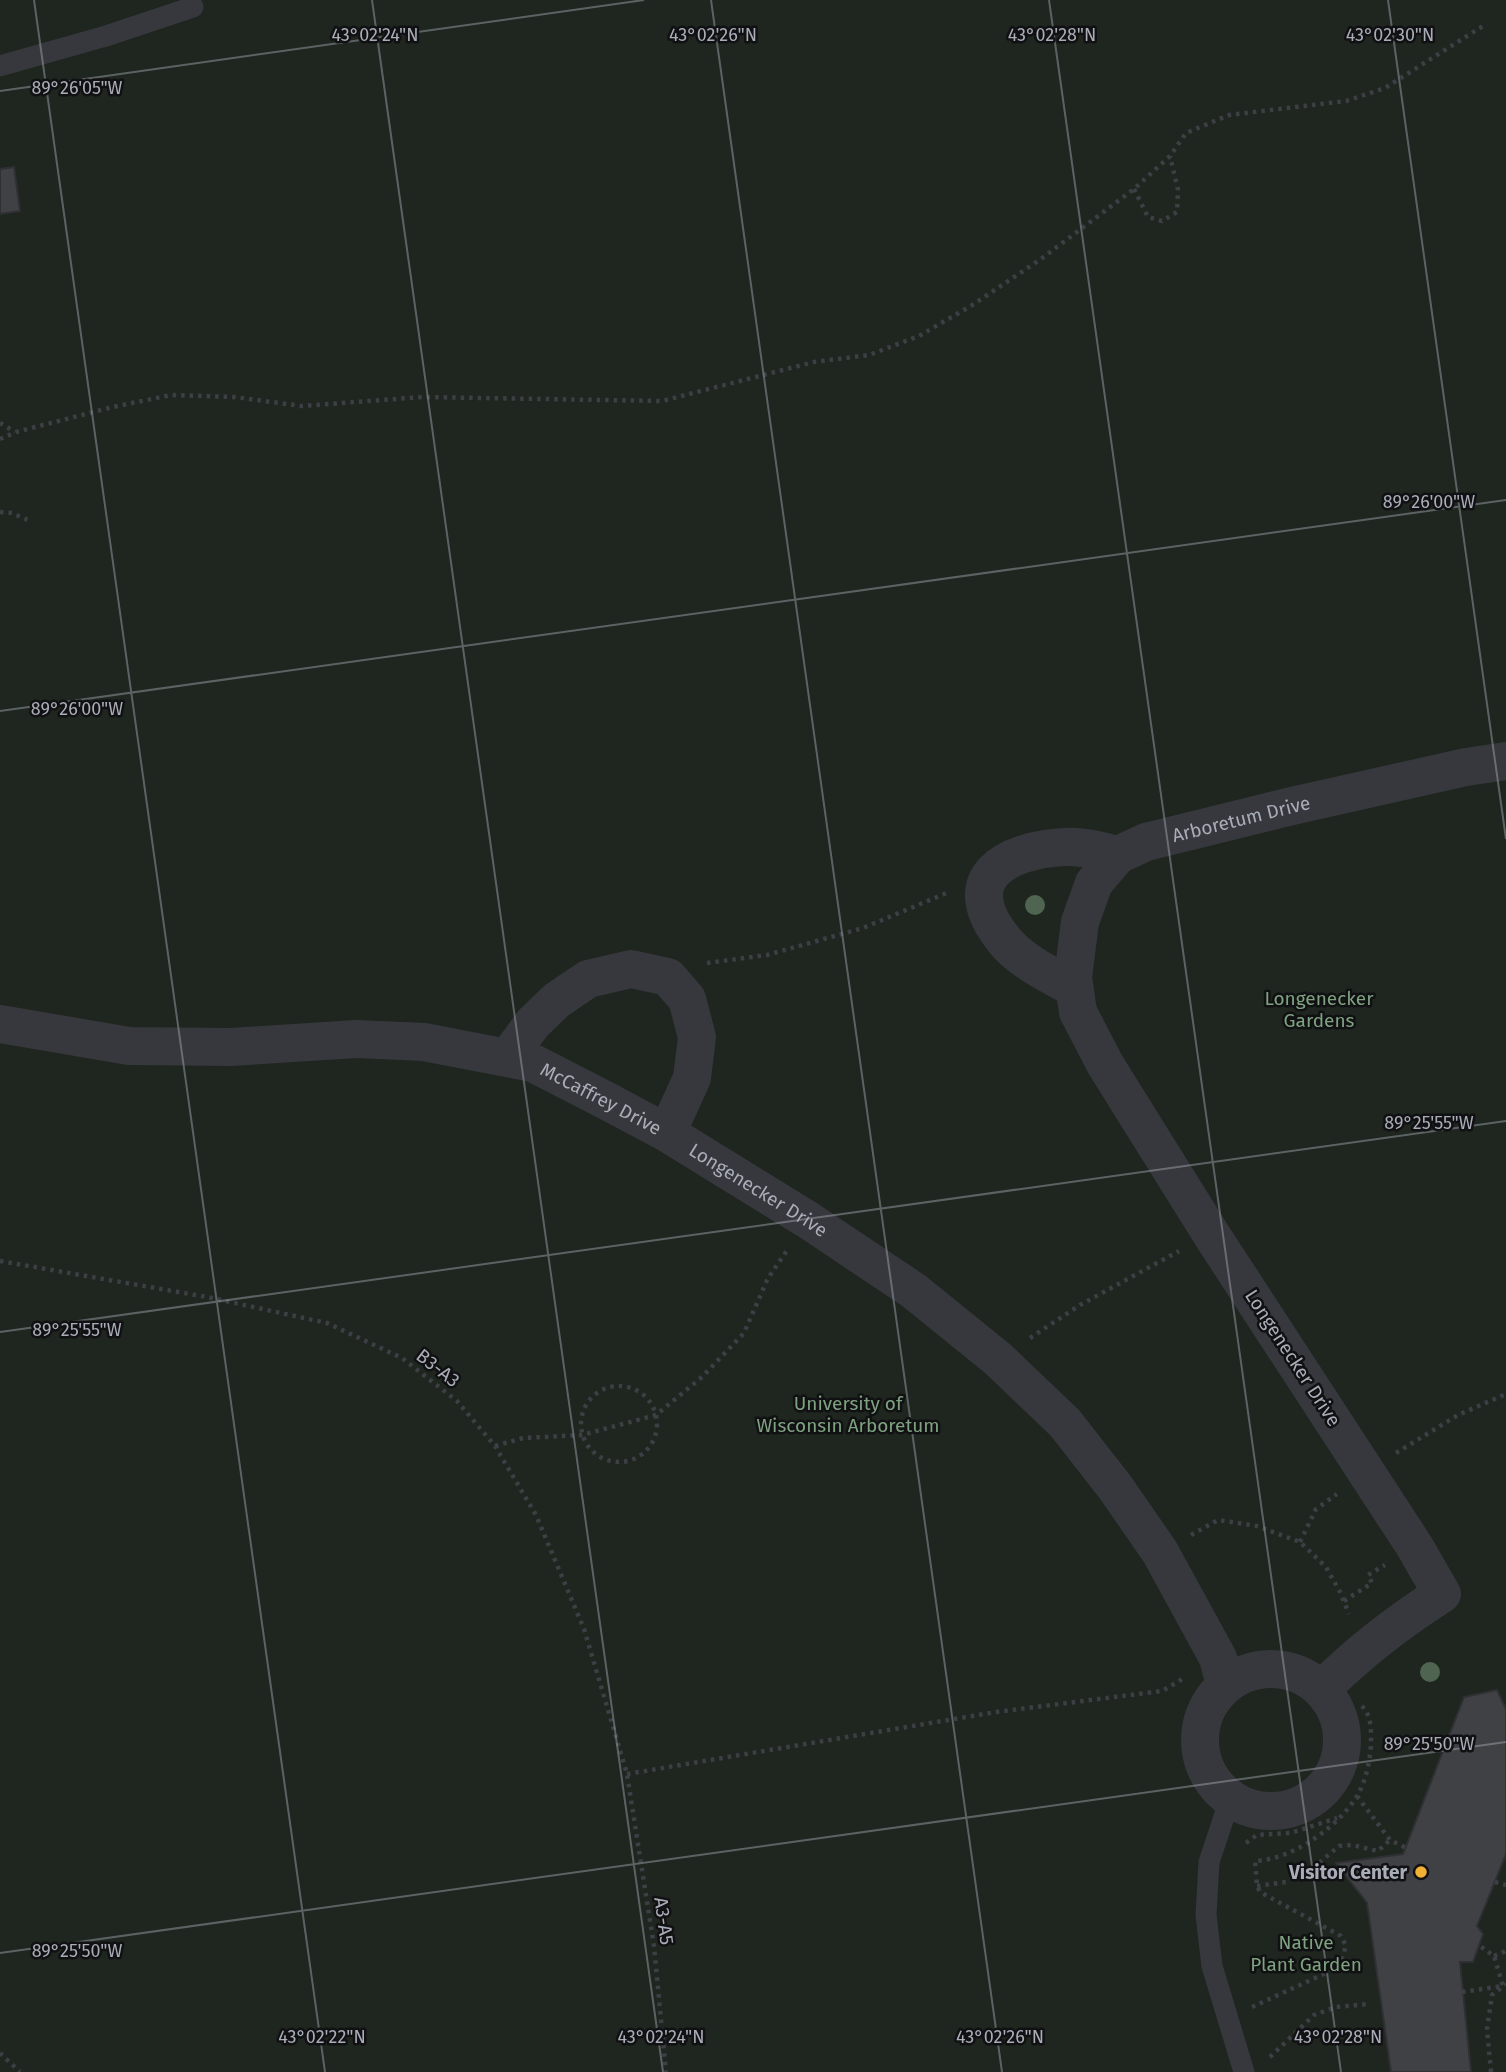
<svg xmlns="http://www.w3.org/2000/svg" width="1506" height="2072" viewBox="0 0 1506 2072" font-family="'Fira Sans',sans-serif">
<style>
.green{fill:#1e261f}
.building{fill:#404145;stroke:#303034;stroke-width:2}
.lines{fill:none;stroke-linecap:round;stroke-linejoin:round}
.path{stroke:#3d3f44;stroke-width:4.5;stroke-dasharray:3.5 5;stroke-linecap:butt}
.service{stroke:#37383d;stroke-width:21}
.minor{stroke:#37383d;stroke-width:38}
.tree{fill:#506452}
.ticks{fill:none;stroke:#a8adb8;stroke-width:2;stroke-opacity:0.45}
.poi-dot{fill:#f2b134;stroke:#111113;stroke-width:2.5}
.labels{text-anchor:middle;dominant-baseline:central;stroke-width:5;stroke-linejoin:round;paint-order:stroke}
.street-label{font-size:19px;fill:#a8adb8;stroke:#111113}
.park-label{font-size:19px;fill:#7fa381;stroke:#111113}
.poi-label{font-size:19px;font-weight:bold;fill:#a8adb8;stroke:#111113;text-anchor:end}
.ticks-label{font-size:18px;text-anchor:middle;fill:#a8adb8;stroke:#111113;stroke-width:5;stroke-linejoin:round;paint-order:stroke}
</style>
<rect width="100%" height="100%" fill="#161618"/>
<rect class="green" x="0" y="0" width="1506" height="2072"/>
<g class="building">
<path d="M14,167L20,211L0,214V169Z"/>
<path d="M1497,1690L1506,1709V1854L1477,1926L1483,1934L1473,1962H1460L1471,2072H1391L1367,1903L1336,1863L1403,1854L1464,1697Z"/>
</g>
<g class="lines">
<g class="path">
<path d="M1134,189L1148,217L1162,221L1177,212L1178,190L1170,156"/>
<path d="M0,423L15,432"/>
<path d="M0,439L16,432L113,407L171,395L234,397L302,406L422,397L662,401L814,362L869,355L919,336L974,304L1041,259L1134,189L1170,156L1186,133L1229,115L1346,101L1385,88L1486,24"/>
<path d="M0,512L12,513L30,521"/>
<path d="M707,963L767,955L863,928L949,892"/>
<path d="M0,1261L207,1297L327,1323L402,1358L457,1401L495,1446L536,1515L584,1629L627,1774L654,1946L666,2072"/>
<path d="M1030,1338L1080,1305L1179,1251"/>
<circle cx="619" cy="1424" r="38"/>
<path d="M495,1446L523,1438L582,1435L656,1415L702,1377L744,1333L768,1278L788,1249"/>
<path d="M1396,1453L1458,1415L1506,1394"/>
<path d="M1191,1535L1218,1520L1257,1526L1300,1542L1326,1567L1340,1592L1349,1614"/>
<path d="M1300,1542L1316,1509L1337,1494"/>
<path d="M1344,1601L1372,1583L1368,1575L1385,1565"/>
<path d="M627,1774L996,1712L1162,1691L1186,1677"/>
<path d="M1357,1796L1390,1840L1406,1848"/>
<path d="M1246,1843L1257,1835L1291,1833L1337,1818"/>
<path d="M1495,1882L1506,1885"/>
<path d="M1257,1886L1286,1882L1313,1868L1339,1846L1352,1845L1378,1851L1390,1840"/>
<path d="M1494,1956L1506,1951"/>
<path d="M1462,1992L1503,1986L1494,1956L1480,1946"/>
<path d="M1252,2007L1326,1973L1341,1961L1346,1946L1341,1936L1260,1892L1257,1886L1255,1861C1293,1859 1337,1828 1357,1796C1366,1781 1370,1761 1371,1744C1371,1729 1372,1715 1360,1704"/>
<path d="M0,2053L20,2072"/>
<path d="M1270,2057L1314,2015L1336,2007L1369,2004"/>
<path d="M1491,2072L1487,2029L1492,1995L1506,1984"/>
</g>
<g class="service">
<path d="M0,66L106,36L193,7"/>
<path d="M1230,1799L1209,1862L1206,1915L1212,1966L1244,2072"/>
</g>
<g class="minor">
<path d="M1074,988C1052,976 1019,960 1004,940C955,879 1004,850 1065,847C1083,846 1101,851 1118,855"/>
<path id="s1" d="M0,1024L129,1046L231,1047L356,1039L424,1042L533,1063L605,1100L667,1133L808,1220L914,1291L998,1359L1065,1423L1115,1487L1160,1552L1218,1658L1225,1685"/>
<path d="M508,1057L533,1023L557,1000L588,979L631,969L668,977L687,999L697,1037L692,1078L667,1133"/>
<circle cx="1271" cy="1740" r="71"/>
<path id="s2" d="M1322,1689C1359,1652 1398,1622 1442,1594L1415,1547L1211,1234L1105,1064L1078,1012L1073,977L1080,922L1094,883L1118,855L1146,842L1292,806L1466,767L1506,761"/>
</g>
</g>
<g class="tree">
<circle cx="1035" cy="905" r="10"/>
<circle cx="1430" cy="1672" r="10"/>
</g>
<path class="ticks" d="M34,0L325,2072M372,0L663,2072M711,0L1002,2072M1049,0L1341,2072M1388,0L1506,839M0,91L644,0M0,711L1506,500M0,1332L1506,1121M0,1953L1506,1742"/>
<circle class="poi-dot" cx="1421" cy="1872" r="7"/>
<g class="labels">
<g class="street-label">
<text stroke="none"><textPath href="#s2" startOffset="1138">Arboretum Drive</textPath></text>
<text stroke="none"><textPath href="#s1" startOffset="614">McCaffrey Drive</textPath></text>
<text stroke="none"><textPath href="#s1" startOffset="796">Longenecker Drive</textPath></text>
<text transform="translate(1293 1358) rotate(57)">Longenecker Drive</text>
<text transform="translate(438 1368) rotate(38)">B3-A3</text>
<text transform="translate(664 1921) rotate(82)">A3-A5</text>
</g>
<g class="park-label">
<text x="1319" y="998">Longenecker<tspan x="1319" dy="22">Gardens</tspan></text>
<text x="848" y="1403">University of<tspan x="848" dy="22">Wisconsin Arboretum</tspan></text>
<text x="1306" y="1942">Native<tspan x="1306" dy="22">Plant Garden</tspan></text>
</g>
<g class="poi-label">
<text x="1407" y="1872">Visitor Center</text>
</g>
</g>
<g class="ticks-label">
<text x="375" y="41">43°02'24"N</text>
<text x="713" y="41">43°02'26"N</text>
<text x="1052" y="41">43°02'28"N</text>
<text x="1390" y="41">43°02'30"N</text>
<text x="77" y="94">89°26'05"W</text>
<text x="1429" y="508">89°26'00"W</text>
<text x="77" y="715">89°26'00"W</text>
<text x="1429" y="1129">89°25'55"W</text>
<text x="77" y="1336">89°25'55"W</text>
<text x="1429" y="1750">89°25'50"W</text>
<text x="77" y="1957">89°25'50"W</text>
<text x="322" y="2043">43°02'22"N</text>
<text x="661" y="2043">43°02'24"N</text>
<text x="1000" y="2043">43°02'26"N</text>
<text x="1338" y="2043">43°02'28"N</text>
</g>
</svg>
